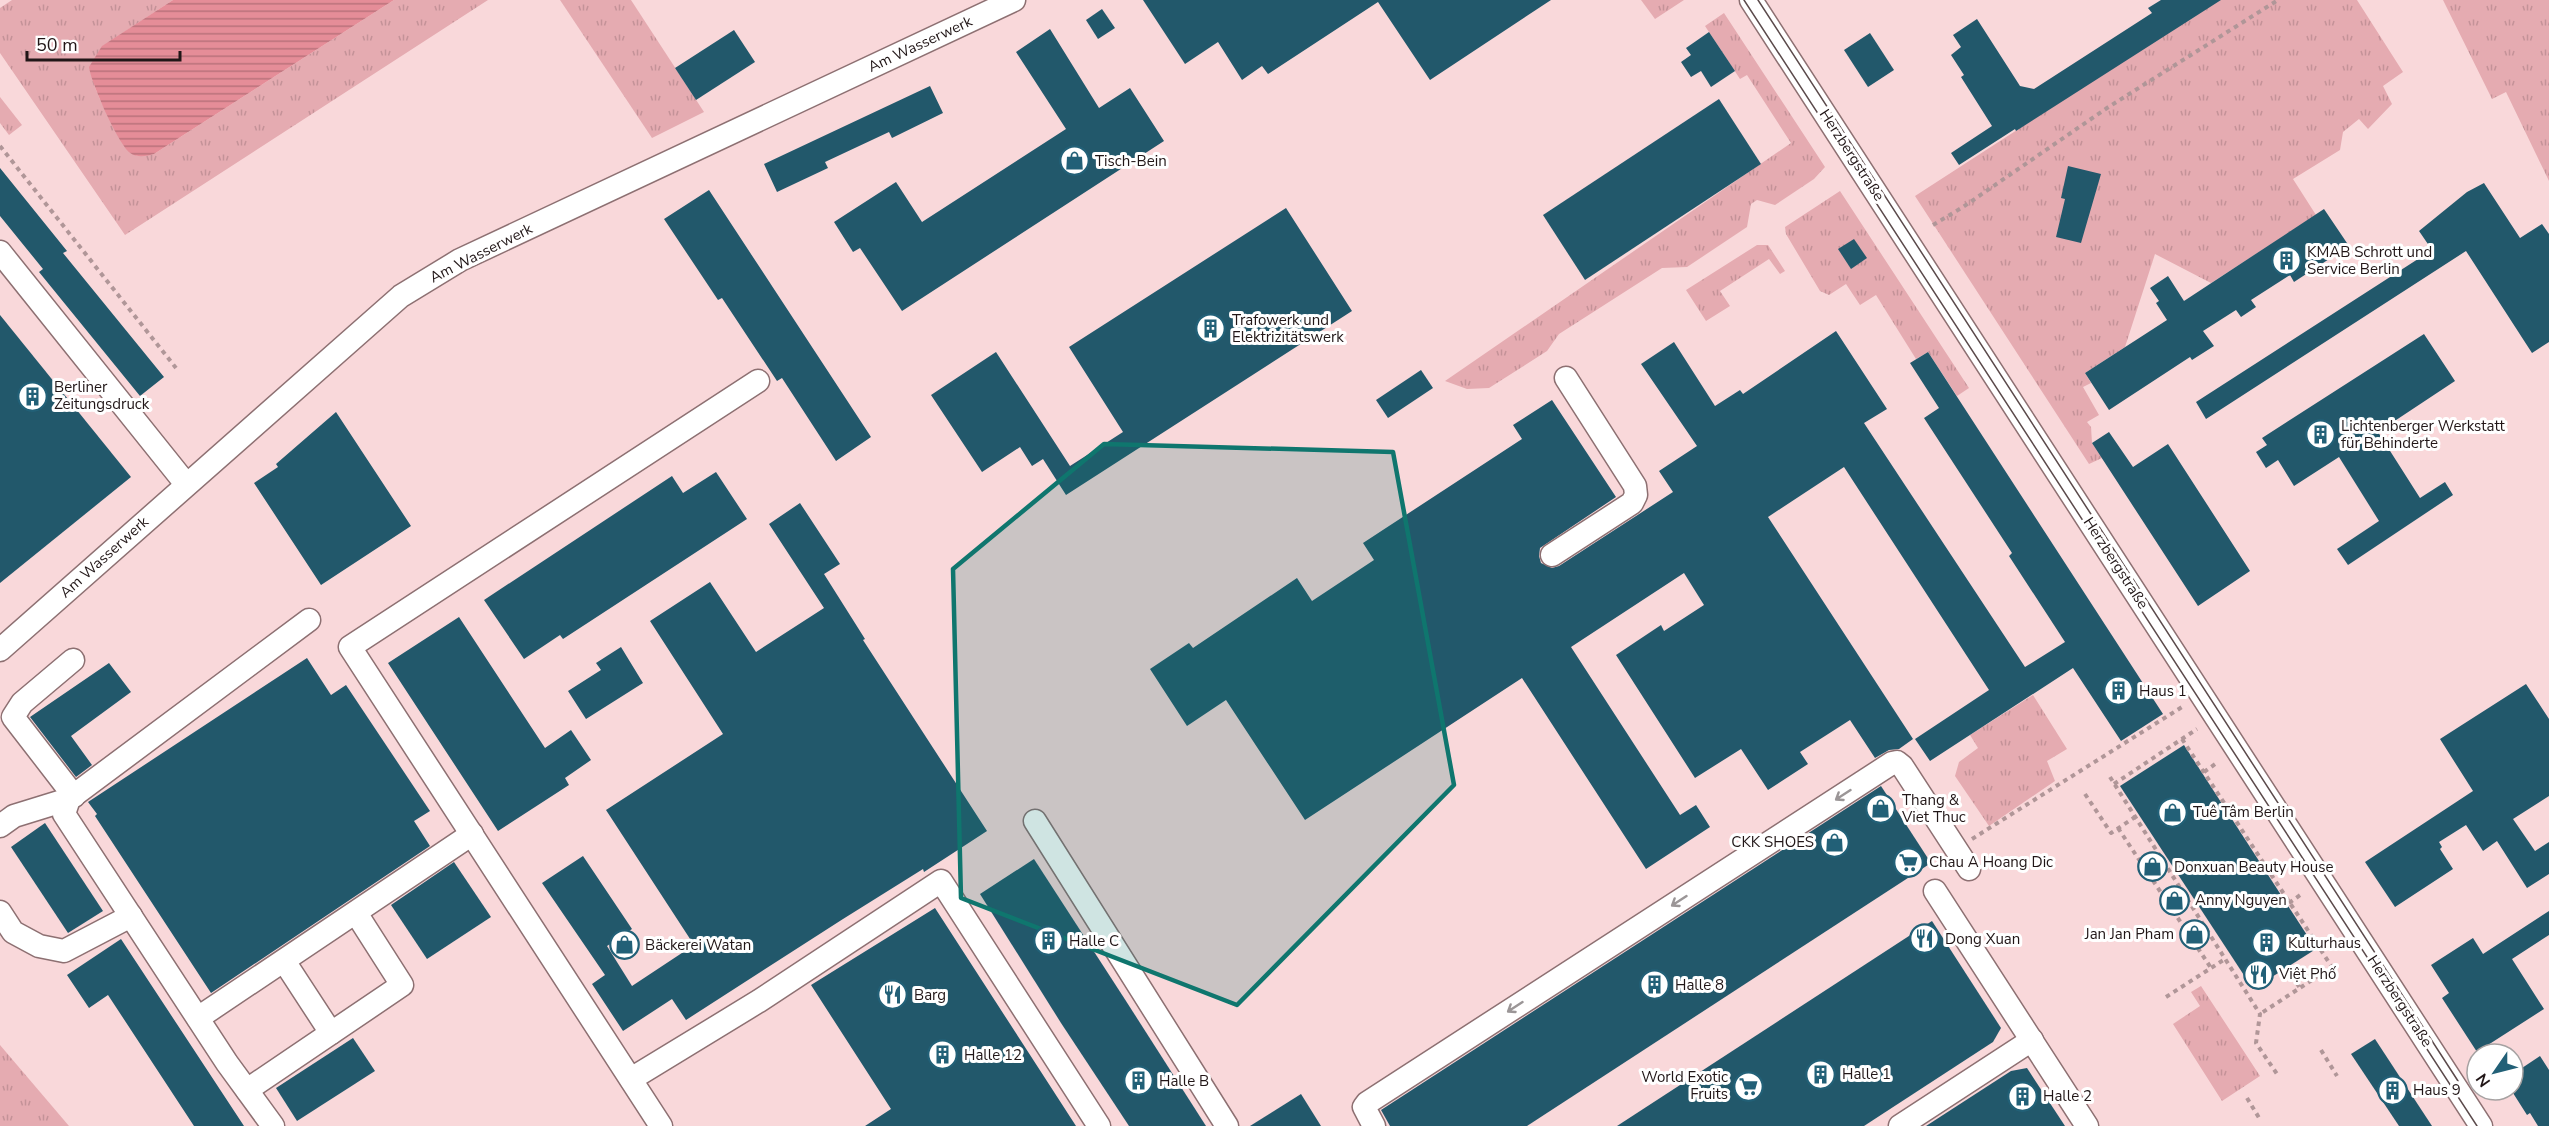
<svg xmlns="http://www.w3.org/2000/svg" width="2549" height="1126" viewBox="0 0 2549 1126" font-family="'Nunito Sans',sans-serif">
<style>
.grass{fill:url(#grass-tufts)}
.water{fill:url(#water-rules)}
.building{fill:#22586b}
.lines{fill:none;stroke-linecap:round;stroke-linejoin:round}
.minor-casing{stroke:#8d7072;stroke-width:25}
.path{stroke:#b09698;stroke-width:4;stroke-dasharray:4.5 4.5;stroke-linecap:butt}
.minor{stroke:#fff;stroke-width:22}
.tram{stroke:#5b4a4b;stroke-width:1.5}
.oneway{stroke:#9b9697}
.marked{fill:#0f766e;fill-opacity:0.2;stroke:#0f766e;stroke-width:4.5;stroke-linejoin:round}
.labels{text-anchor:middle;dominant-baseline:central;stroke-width:6;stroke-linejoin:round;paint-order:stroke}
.street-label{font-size:15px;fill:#211617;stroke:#fff}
.poi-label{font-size:15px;fill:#211617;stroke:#fff;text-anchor:start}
</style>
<defs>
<pattern id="grass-tufts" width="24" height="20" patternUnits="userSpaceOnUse" patternTransform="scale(1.5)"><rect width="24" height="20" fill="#e5abb1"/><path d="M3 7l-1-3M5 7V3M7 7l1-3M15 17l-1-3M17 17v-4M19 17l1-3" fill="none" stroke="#c49298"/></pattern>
<pattern id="water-rules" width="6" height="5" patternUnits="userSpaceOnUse" patternTransform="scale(1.5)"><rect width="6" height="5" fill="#e58d98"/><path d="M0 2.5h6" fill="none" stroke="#b9727b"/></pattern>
</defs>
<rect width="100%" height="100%" fill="#f9d8da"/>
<g class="grass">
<path d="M12,0H173L103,46L94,85L101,102L130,153L138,156L154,154L394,0H488L125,235L0,53V8Z"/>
<path d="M560,0H631L704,112L652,138Z"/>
<path d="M1641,0H1684L1655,19Z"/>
<path d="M2218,0H2357L2403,72L2383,86L2392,104L2368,129L2359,119L2343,132L2340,150L2293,179L2316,215L2211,283L2155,254L2125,347L2085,373L2091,383L2083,387L2099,415L2087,422L2091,427L2092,443L2102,458L2089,464L1915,196Z"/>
<path d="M2443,0H2549V181L2506,92L2492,99Z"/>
<path d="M1724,13L1825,167L1814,179L1775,205L1757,200L1751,204L1747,227L1687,267L1662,268L1559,334L1547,351L1489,388L1467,389L1445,381L1791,143L1747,75L1740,79L1705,26Z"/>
<path d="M0,97L22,125L9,135L0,123Z"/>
<path d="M1840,191L1969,388L1957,396L1928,352L1916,359L1876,295L1860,305L1846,284L1829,295L1820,291L1786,234L1785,227Z"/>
<path d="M1757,245H1768L1785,271L1780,274L1769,259L1720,291L1730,306L1706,321L1686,290Z"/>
<path d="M2033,695L2067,749L2047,761L2055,781L1989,826L1955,776L1959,762L1978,748L1970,735Z"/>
<path d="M2201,986L2260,1076L2222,1101L2173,1024L2200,1006L2191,992Z"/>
<path d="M0,1045L69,1126H0Z"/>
</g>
<path class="water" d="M173,0H394L154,154C147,156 137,158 130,153C118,144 91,83 89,67L102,46Z"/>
<g class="building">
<path d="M1143,0H1551L1430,80L1378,2L1268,74L1262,66L1242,80L1218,42L1185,64Z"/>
<path d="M2161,0H2221L2016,131L2015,129L1959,165L1951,153L1992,126L1961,77L1964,75L1951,55L1961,47L1953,35L1977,19L2020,86L2034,89L2152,13L2148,8Z"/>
<path d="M1102,9L1115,28L1098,39L1086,20Z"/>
<path d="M1050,29L1099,108L1130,88L1164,141L902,311L860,248L853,252L834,222L896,182L922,222L1066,129L1016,52Z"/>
<path d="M734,30L755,62L696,100L675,68Z"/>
<path d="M1709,32L1735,71L1711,87L1701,71L1691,77L1681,62L1691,55L1686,48Z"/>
<path d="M1870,33L1894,70L1868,87L1844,50Z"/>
<path d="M930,86L943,113L892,138L889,132L825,162L828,168L777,192L764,164Z"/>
<path d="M1719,99L1761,164L1585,280L1543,215Z"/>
<path d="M2068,166L2101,174L2081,243L2056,237L2065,199L2061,198Z"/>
<path d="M0,168L67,251L63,253L164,377L140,396L39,272L43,269L0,216Z"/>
<path d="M2484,183L2520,238L2542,224L2549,234V342L2532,353L2466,251L2206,419L2196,402L2432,250L2419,231L2467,192Z"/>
<path d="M709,190L871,437L836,461L782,378L777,381L722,298L718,300L664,219Z"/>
<path d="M1286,208L1352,311L1066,495L1043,459L1032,466L1020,447L982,472L931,395L996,352L1070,466L1123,432L1069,347Z"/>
<path d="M2324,209L2349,246L2294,282L2290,275L2251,300L2256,307L2241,317L2236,310L2203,331L2214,346L2192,360L2190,357L2109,410L2085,373L2167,320L2156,303L2159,301L2150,288L2168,276L2184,301Z"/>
<path d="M1854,239L1867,258L1851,269L1838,249Z"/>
<path d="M0,315L131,477L0,583Z"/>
<path d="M1836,331L1887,409L1864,423L2025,667L2065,642L2009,556L2012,553L1924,418L1939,408L1910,363L1928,352L2163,714L2121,741L2073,668L1930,761L1915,739L1989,690L1844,467L1768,517L1913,739L1899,749L1889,750L1875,758L1850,720L1800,752L1808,764L1768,790L1741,749L1695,778L1616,655L1661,625L1664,631L1704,605L1684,573L1571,647L1680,815L1696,805L1710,827L1646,869L1522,678L1305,820L1226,700L1187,726L1150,669L1189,643L1193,648L1297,578L1312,601L1374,560L1363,543L1522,439L1513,425L1552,400L1616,497L1540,548L1539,556L1541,563L1552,568L1559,566L1673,492L1659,471L1697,446L1641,364L1674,342L1715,406L1740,390L1743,394Z"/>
<path d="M2424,334L2455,381L2378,432L2420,498L2445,482L2453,495L2348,565L2337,549L2379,521L2339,457L2294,486L2278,460L2266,468L2256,452L2267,445L2262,438Z"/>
<path d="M1421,370L1433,388L1388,418L1376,400Z"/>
<path d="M336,412L411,526L321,585L254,483L278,467L276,464Z"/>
<path d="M2109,432L2133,467L2168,444L2250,571L2198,606L2092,443Z"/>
<path d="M716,472L747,519L563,639L560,635L524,659L484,600L672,476L683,493Z"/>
<path d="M800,503L840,564L824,574L865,639L863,640L987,831L924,872L923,869L843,919L686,1020L672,999L623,1031L592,984L605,975L542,883L583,856L632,929L607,946L632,986L694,945L606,810L723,734L650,621L710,582L756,652L824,608L769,524Z"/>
<path d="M459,617L545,748L571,730L591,760L565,778L569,785L498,831L388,663Z"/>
<path d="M621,647L643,683L586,719L568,691L601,670L596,663Z"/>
<path d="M307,658L331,695L346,685L430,811L414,821L430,846L211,993L95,816L97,814L88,802Z"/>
<path d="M109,663L131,692L71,736L92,765L76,777L30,717Z"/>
<path d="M2526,684L2549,719V796L2513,819L2535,851L2549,842V874L2527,888L2497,841L2483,851L2466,825L2439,842L2442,847L2440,849L2453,869L2395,907L2365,862L2473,791L2440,739Z"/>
<path d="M2184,745L2316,949L2253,989L2120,786Z"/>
<path d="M1881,786L1931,863L1527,1126H1390L1381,1110Z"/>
<path d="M45,823L103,911L68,933L11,847Z"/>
<path d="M1034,859L1126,1001L1206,1126H1129L1061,1023L980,894Z"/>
<path d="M454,862L491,917L427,959L391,905Z"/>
<path d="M935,908L1076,1126H865L891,1109L811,985Z"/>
<path d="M2549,911V935L2512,959L2544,1009L2477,1052L2442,998L2449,993L2431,965L2473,938L2483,954Z"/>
<path d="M1932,921L2001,1028L1993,1042L1864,1126H1617Z"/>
<path d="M121,939L244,1126H194L108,995L89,1008L67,975Z"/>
<path d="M353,1038L375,1071L297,1121L276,1088Z"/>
<path d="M2375,1039L2432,1126H2399L2351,1054Z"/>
<path d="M2540,1056L2549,1070V1126H2538L2530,1113L2527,1115L2513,1093V1074Z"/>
<path d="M2027,1068L2065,1126H1926L2011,1071Z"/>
<path d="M1301,1094L1321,1126H1250Z"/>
</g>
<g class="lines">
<defs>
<g id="minor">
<path d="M1751,0L2481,1126"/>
<path d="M0,252L186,484"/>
<path d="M1552,555L1632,503L1636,495L1635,486L1566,378"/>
<path d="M0,650L401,296L460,260L1014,0"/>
<path d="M73,660L22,703L13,717L74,796"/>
<path d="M1035,821L1227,1126"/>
<path d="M0,826L14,816L69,799"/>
<path d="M1935,891L2087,1126"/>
<path d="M0,912L13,932L39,946L64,951L131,916"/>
<path d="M284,961L331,1033"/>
<path d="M198,1018L472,834"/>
<path d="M631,1079L759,1001L941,881L1099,1126"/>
<path d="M247,1090L402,985L356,913"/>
<path d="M273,1126L227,1063L64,814L69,799L309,620"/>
<path d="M661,1126L350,647L758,381"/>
<path d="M1374,1126L1364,1107L1367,1103L1892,763L1897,762L1902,766L1969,869"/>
<path d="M1900,1126L2032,1040"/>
</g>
</defs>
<use href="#minor" class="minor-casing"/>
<g class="path">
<path d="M0,146L176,368"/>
<path d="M1933,225L1963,207L2107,108L2278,0"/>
<path d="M2182,739L2332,967L2260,1014"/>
<path d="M2204,772L2218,762"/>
<path d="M2110,777L2260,1014L2256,1043L2279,1077"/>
<path d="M2114,784L2197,729"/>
<path d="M2085,794L2111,833L2135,817"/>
<path d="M2118,828L2211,968"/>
<path d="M1972,839L2182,707"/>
<path d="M2289,903L2303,893"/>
<path d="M2318,947L2332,938"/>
<path d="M2287,968L2300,988"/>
<path d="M2166,997L2225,959"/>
<path d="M2321,1050L2337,1076"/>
<path d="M2247,1098L2261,1121"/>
</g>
<use href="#minor" class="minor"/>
<g class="tram">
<path d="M1744,0L2477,1126"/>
<path d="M1758,0L2458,1081"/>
</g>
</g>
<defs><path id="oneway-shaft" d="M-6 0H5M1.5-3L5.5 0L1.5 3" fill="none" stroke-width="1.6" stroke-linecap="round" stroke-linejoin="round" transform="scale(1.5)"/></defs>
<g class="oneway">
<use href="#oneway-shaft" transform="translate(1843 795) rotate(147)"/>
<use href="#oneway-shaft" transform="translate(1679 901) rotate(147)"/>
<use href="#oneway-shaft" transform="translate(1515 1007) rotate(147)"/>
</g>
<path class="marked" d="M1104,444L1393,452L1454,785L1237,1005L961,898L953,569Z"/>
<defs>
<symbol id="shop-ring" viewBox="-11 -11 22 22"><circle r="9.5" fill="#fff" stroke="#226077" stroke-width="1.5"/><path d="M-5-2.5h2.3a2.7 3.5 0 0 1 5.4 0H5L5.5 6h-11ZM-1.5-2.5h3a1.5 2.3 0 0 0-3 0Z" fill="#226077"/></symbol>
<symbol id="building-ring" viewBox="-11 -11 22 22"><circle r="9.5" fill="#fff" stroke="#226077" stroke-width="1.5"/><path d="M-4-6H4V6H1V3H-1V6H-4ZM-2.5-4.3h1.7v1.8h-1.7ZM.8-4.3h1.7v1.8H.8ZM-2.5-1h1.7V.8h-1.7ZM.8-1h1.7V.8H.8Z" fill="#226077"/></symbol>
<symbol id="supermarket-ring" viewBox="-11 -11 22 22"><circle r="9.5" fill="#fff" stroke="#226077" stroke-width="1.5"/><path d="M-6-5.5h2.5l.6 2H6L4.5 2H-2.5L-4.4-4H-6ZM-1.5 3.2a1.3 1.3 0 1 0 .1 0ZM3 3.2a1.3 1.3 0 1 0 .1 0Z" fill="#226077"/></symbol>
<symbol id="restaurant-ring" viewBox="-11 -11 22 22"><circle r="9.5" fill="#fff" stroke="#226077" stroke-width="1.5"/><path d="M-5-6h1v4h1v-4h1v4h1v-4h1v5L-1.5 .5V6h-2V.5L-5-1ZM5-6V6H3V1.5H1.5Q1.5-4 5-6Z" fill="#226077"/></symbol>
</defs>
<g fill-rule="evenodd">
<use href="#shop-ring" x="1058" y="144" width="33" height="33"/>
<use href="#building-ring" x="2270" y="244" width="33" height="33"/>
<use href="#building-ring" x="1194" y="312" width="33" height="33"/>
<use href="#building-ring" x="16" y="380" width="33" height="33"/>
<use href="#building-ring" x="2304" y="418" width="33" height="33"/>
<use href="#building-ring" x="2102" y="674" width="33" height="33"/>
<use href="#shop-ring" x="1864" y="792" width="33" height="33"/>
<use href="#shop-ring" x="2156" y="796" width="33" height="33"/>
<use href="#shop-ring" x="1818" y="826" width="33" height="33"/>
<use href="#supermarket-ring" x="1892" y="846" width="33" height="33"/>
<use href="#shop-ring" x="2136" y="850" width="33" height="33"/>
<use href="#shop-ring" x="2158" y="884" width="33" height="33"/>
<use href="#shop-ring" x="2178" y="918" width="33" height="33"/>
<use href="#restaurant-ring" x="1908" y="922" width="33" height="33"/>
<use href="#building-ring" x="1032" y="924" width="33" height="33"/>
<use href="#building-ring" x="2250" y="926" width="33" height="33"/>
<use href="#shop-ring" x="608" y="928" width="33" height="33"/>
<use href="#restaurant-ring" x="2242" y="958" width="33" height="33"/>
<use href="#building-ring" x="1638" y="968" width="33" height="33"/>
<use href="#restaurant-ring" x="876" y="978" width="33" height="33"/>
<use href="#building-ring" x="926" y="1038" width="33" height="33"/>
<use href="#building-ring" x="1804" y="1058" width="33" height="33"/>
<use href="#building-ring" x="1122" y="1064" width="33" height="33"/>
<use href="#supermarket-ring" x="1732" y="1070" width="33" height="33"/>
<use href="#building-ring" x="2376" y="1074" width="33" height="33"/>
<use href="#building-ring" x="2006" y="1080" width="33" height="33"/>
</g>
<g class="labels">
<g class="street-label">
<text transform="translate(920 44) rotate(-25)">Am Wasserwerk</text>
<text transform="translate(1852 155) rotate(57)">Herzbergstraße</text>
<text transform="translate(481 253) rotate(-27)">Am Wasserwerk</text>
<text transform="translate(104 557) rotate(-42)">Am Wasserwerk</text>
<text transform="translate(2116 563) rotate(57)">Herzbergstraße</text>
<text transform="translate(2400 1001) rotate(57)">Herzbergstraße</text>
</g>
<g class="poi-label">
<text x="1095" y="161">Tisch-Bein</text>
<text x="2307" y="252">KMAB Schrott und<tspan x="2307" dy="17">Service Berlin</tspan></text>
<text x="1232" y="320">Trafowerk und<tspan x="1232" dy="17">Elektrizitätswerk</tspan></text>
<text x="54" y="387">Berliner<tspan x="54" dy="17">Zeitungsdruck</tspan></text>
<text x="2341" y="426">Lichtenberger Werkstatt<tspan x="2341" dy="17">für Behinderte</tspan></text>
<text x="2139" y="691">Haus 1</text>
<text x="1902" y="800">Thang &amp;<tspan x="1902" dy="17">Viet Thuc</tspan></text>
<text x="2193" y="812">Tuê Tâm Berlin</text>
<text x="1814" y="842" text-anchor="end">CKK SHOES</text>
<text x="1929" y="862">Chau A Hoang Dic</text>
<text x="2174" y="867">Donxuan Beauty House</text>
<text x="2195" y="900">Anny Nguyen</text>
<text x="2174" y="934" text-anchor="end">Jan Jan Pham</text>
<text x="1945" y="939">Dong Xuan</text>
<text x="1069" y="941">Halle C</text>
<text x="2288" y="943">Kulturhaus</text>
<text x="645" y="945">Bäckerei Watan</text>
<text x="2279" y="974">Việt Phố</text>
<text x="1675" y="985">Halle 8</text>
<text x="914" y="995">Barg</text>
<text x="964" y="1055">Halle 12</text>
<text x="1842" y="1074">Halle 1</text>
<text x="1728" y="1077" text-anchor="end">World Exotic<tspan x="1728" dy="17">Fruits</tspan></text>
<text x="1159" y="1081">Halle B</text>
<text x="2413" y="1090">Haus 9</text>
<text x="2043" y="1096">Halle 2</text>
</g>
</g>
<g transform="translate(2495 1072) rotate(235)"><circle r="28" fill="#ffffff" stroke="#a6a2a2" stroke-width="1.5"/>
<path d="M0-4.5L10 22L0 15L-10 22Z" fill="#226077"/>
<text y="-9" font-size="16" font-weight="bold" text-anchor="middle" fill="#211617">N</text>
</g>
<path d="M27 51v9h153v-9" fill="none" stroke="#211617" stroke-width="3"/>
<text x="36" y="51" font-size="18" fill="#211617" stroke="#ffffff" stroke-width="4.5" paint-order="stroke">50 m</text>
</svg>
